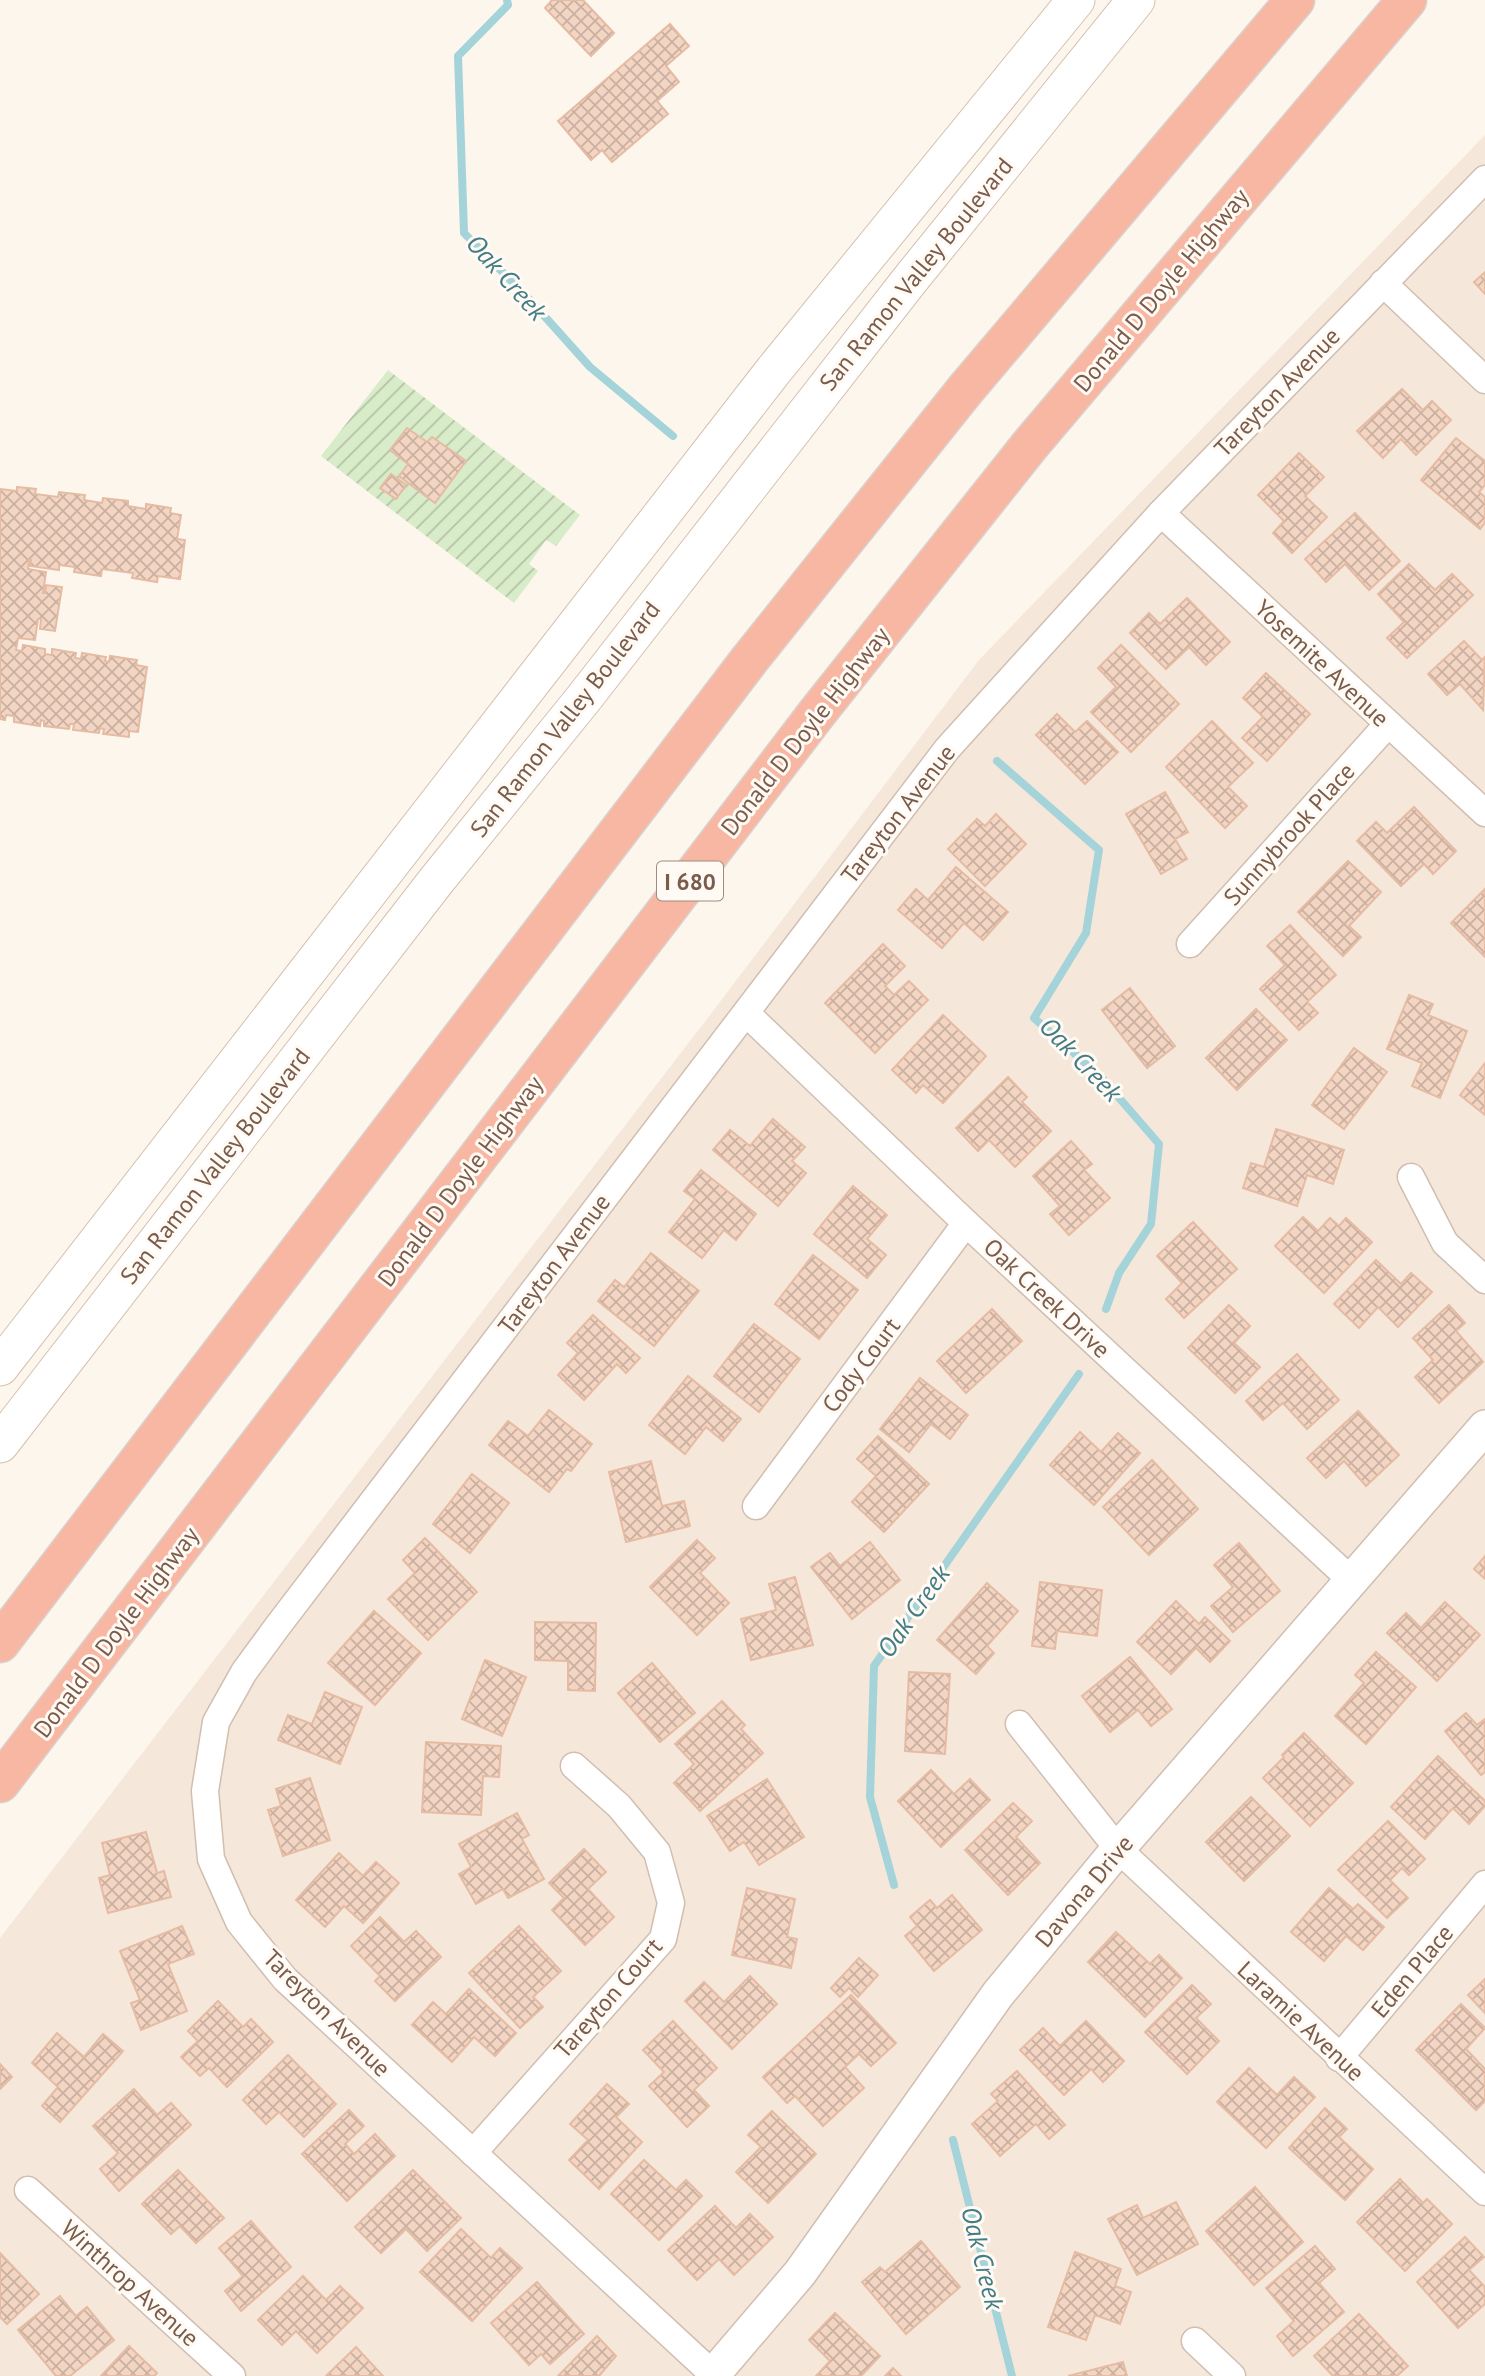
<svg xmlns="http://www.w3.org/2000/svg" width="1485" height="2376" viewBox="0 0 1485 2376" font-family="'PT Sans',sans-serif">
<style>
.residential{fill:#f5e8da}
.garden{fill:url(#garden-furrows)}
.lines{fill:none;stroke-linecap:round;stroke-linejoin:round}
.stream{stroke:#a5d3da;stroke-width:8}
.building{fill:url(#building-cross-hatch);stroke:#e6bba3;stroke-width:2}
.minor-casing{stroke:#d1beb0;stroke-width:29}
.tertiary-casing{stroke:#d1beb0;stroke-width:36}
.secondary-casing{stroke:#d6c0b0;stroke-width:39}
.motorway-casing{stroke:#dad1cd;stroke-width:41}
.minor{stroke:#fff;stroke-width:26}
.tertiary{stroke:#fff;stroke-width:33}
.secondary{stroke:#fff;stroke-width:37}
.motorway{stroke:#f7b7a3;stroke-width:38}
.labels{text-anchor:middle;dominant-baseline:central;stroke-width:6;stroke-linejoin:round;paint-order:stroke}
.shield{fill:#fffaf3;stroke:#a28b7f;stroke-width:2}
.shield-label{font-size:23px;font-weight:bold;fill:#7a5c4d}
.street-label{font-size:24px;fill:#7a5c4d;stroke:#fffaf3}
.water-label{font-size:26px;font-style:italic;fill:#437c86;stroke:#fffaf3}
</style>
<defs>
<pattern id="garden-furrows" width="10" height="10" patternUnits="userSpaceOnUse" patternTransform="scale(1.75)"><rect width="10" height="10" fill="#d8ecc9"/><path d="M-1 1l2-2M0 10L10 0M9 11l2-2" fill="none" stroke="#b4c2a5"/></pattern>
<pattern id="building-cross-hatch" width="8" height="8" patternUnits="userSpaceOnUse" patternTransform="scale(1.75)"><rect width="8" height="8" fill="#f3d5c3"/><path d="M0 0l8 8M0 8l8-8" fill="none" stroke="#cab0a1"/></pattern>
</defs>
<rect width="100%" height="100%" fill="#fdf6ec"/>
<path class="residential" d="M1485,135V2376H0V1938L710,1015L979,660Z"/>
<path class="garden" d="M388,370L580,515L556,546L546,540L529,564L538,571L514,603L321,456Z"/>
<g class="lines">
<g class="stream">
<path d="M507,0L508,5L458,56L464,233L530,300L590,367L673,436"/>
<path d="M997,761L1099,850L1086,933L1034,1018L1101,1077L1159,1144L1151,1224L1119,1273L1106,1309"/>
<path d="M894,1885L870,1797L874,1666L1079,1374"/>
<path d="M953,2140L1012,2376"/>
</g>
</g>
<g class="building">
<path d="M552,0H583L614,33L591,56L545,8Z"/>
<path d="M670,24L689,46L666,66L679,82L657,101L668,114L612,162L602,150L591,160L558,121Z"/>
<path d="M1485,272V294L1474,282Z"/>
<path d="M1402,389L1423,410L1432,401L1451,420L1416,455L1401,439L1383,458L1357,431Z"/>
<path d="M407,428L427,442L432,437L466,461L435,503L399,476L408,464L390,450Z"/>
<path d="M1456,438L1485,461V485L1479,492L1485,497V523L1480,529L1421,480Z"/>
<path d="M1299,453L1324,477L1305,496L1327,517L1292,553L1273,533L1284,521L1258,495Z"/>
<path d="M391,474L406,485L396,499L380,488Z"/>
<path d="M17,487L36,489L35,494L58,497L59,492L85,495L84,500L102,503L103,498L128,501V506L146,509V504L171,508L170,513L181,515L177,539L185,540L180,579L158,576L157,582L132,578L133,573L102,569L101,576L74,572L75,567L59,565V570L30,566L31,560H29L28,569L46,572L43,593H45L46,585L62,587L55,631L40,629L41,619H38L35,640L18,638L16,650L22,651L23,645L45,649V654L52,655V649L76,653L75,658L81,659L82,653L106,657L105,661L109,662L110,656L137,660L136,665L147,667L138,732L129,731V737L103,734L104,729L100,728L99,733L73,730L74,724H70L69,729L44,726V721L41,720L40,726L14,722V716L6,715L5,720L0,719V489L17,491Z"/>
<path d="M1355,513L1400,561L1369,590L1345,564L1326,582L1305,559Z"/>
<path d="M1409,564L1435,590L1452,574L1473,595L1407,658L1387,638L1404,622L1378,594Z"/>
<path d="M1187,598L1230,642L1206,665L1189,647L1166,669L1130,633L1149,613L1160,624Z"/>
<path d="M1464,641L1482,660L1485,657L1483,710L1460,684L1447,695L1428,674Z"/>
<path d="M1121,645L1179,704L1131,752L1091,712L1116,687L1098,668Z"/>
<path d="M1266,673L1310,714L1267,761L1242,738L1263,717L1243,698Z"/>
<path d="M1057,714L1075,732L1087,721L1118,752L1085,784L1036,735Z"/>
<path d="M1212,721L1253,763L1228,787L1247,806L1225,828L1166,767Z"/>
<path d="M1165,792L1188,832L1175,839L1187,859L1161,874L1126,814Z"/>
<path d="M1414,807L1456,851L1433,874L1424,864L1401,886L1357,841L1376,822L1387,833Z"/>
<path d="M996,814L1026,844L985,886L948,849L977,819L985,826Z"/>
<path d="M1348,861L1381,892L1349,926L1361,937L1343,956L1298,912Z"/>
<path d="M956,867L1008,912L983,940L964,923L942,948L898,910L916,889L928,900Z"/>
<path d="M1485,889V957L1451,923Z"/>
<path d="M1290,925L1336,975L1307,1002L1318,1013L1299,1030L1260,989L1285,965L1267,946Z"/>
<path d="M883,944L905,966L885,986L894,995L909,981L928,1000L875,1053L825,1003Z"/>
<path d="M1130,988L1175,1046L1147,1068L1102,1010Z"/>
<path d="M1409,995L1433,1004L1428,1015L1467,1031L1440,1098L1412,1086L1422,1063L1387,1049Z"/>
<path d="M1256,1009L1287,1040L1237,1090L1206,1058Z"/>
<path d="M943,1015L986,1056L943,1103L923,1085L916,1093L892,1070Z"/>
<path d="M1354,1048L1387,1072L1344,1129L1312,1105Z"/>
<path d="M1485,1063V1115L1460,1095Z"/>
<path d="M1008,1077L1027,1097L1022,1102L1051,1131L1015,1167L989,1140L978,1151L956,1128Z"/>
<path d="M773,1119L805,1147L792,1161L806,1173L778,1206L713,1150L730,1130L750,1146Z"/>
<path d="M1276,1129L1344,1150L1333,1184L1307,1175L1297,1206L1243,1188L1251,1163L1264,1167Z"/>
<path d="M1071,1141L1092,1164L1084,1170L1110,1198L1069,1235L1050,1214L1060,1206L1033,1176Z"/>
<path d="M701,1170L756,1214L736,1240L724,1230L702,1258L669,1232L695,1199L684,1191Z"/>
<path d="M853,1186L887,1215L867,1239L886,1255L867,1278L814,1234Z"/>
<path d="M1303,1217L1318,1231L1330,1218L1339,1226L1346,1218L1372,1242L1324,1293L1275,1246Z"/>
<path d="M1193,1222L1237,1269L1184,1318L1166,1299L1182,1283L1157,1256Z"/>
<path d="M651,1253L699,1291L654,1346L598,1301L615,1280L624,1287Z"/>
<path d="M813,1255L858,1290L819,1339L775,1304Z"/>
<path d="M1376,1260L1401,1284L1411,1273L1432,1292L1398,1327L1378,1307L1359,1328L1334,1304Z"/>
<path d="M1229,1305L1250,1326L1234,1343L1260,1367L1235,1393L1188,1348Z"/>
<path d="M1449,1305L1465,1323L1456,1331L1483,1362L1439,1403L1415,1377L1433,1360L1413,1338Z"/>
<path d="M992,1309L1022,1341L966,1393L937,1361Z"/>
<path d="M593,1315L640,1358L626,1373L617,1364L584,1400L558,1375L578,1353L567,1343Z"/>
<path d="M754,1324L800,1359L759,1412L714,1376Z"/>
<path d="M1297,1354L1339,1400L1307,1429L1283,1403L1263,1420L1246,1401Z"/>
<path d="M688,1376L741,1419L723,1441L706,1427L685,1454L649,1425Z"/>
<path d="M920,1378L968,1415L950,1439L931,1424L909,1452L880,1429Z"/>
<path d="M549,1410L592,1444L571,1471L567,1469L549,1492L489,1445L508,1421L528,1436Z"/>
<path d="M1358,1411L1399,1455L1366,1486L1344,1461L1326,1478L1307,1458Z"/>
<path d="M1080,1432L1101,1452L1118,1433L1140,1453L1094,1505L1050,1465Z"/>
<path d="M878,1436L929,1484L884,1532L852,1502L876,1476L857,1459Z"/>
<path d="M1152,1460L1198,1509L1149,1555L1103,1507Z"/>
<path d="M651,1461L662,1506L684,1501L690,1526L626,1542L609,1472Z"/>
<path d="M472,1474L509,1503L470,1553L433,1524Z"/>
<path d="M425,1538L477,1592L428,1640L388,1599L415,1573L403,1560Z"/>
<path d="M697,1540L715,1558L700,1573L729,1603L697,1635L650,1587Z"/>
<path d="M870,1542L900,1580L852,1619L811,1567L830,1553L840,1566Z"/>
<path d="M1239,1543L1280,1591L1233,1632L1211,1606L1233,1587L1214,1565Z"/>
<path d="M1485,1556V1579L1474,1569Z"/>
<path d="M795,1577L813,1645L751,1660L741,1619L776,1610L769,1584Z"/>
<path d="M1040,1582L1102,1590L1097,1636L1057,1631L1055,1649L1032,1646Z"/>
<path d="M987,1583L1018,1611L987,1646L994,1653L976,1674L937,1640Z"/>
<path d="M1176,1601L1199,1624L1205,1617L1230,1641L1210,1662L1196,1648L1171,1674L1137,1642Z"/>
<path d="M1445,1602L1480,1635L1437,1681L1387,1633L1406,1613L1421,1628Z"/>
<path d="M374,1611L421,1653L375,1705L328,1663Z"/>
<path d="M535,1622L596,1623L595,1691L568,1690V1661L535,1660Z"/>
<path d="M1376,1652L1416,1687L1366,1744L1335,1716L1364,1683L1355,1675Z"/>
<path d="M1130,1657L1172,1709L1151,1726L1138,1710L1110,1732L1082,1696Z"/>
<path d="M485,1660L526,1677L502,1736L462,1719Z"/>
<path d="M652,1663L695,1713L660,1742L618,1693Z"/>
<path d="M909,1672L950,1674L945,1754L905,1751Z"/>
<path d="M325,1692L362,1707L340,1764L278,1740L288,1715L312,1724Z"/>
<path d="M722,1701L745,1725L741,1729L763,1753L700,1811L674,1783L694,1764L675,1744Z"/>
<path d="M1466,1713L1477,1725L1485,1719V1772L1481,1775L1445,1731Z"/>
<path d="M1304,1733L1353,1783L1310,1826L1263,1778L1284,1757L1282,1755Z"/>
<path d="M426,1742L501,1746L499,1777L483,1776L481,1815L422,1812Z"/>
<path d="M1438,1756L1485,1801V1806L1469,1824L1453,1808L1425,1839L1391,1807Z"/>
<path d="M931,1770L954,1794L970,1779L990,1800L941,1847L898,1801Z"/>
<path d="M310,1778L330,1840L283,1856L268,1810L281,1806L276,1789Z"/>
<path d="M767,1779L804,1837L759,1865L744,1842L730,1851L707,1816Z"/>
<path d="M1251,1797L1290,1836L1244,1881L1206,1842Z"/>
<path d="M1013,1803L1032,1821L1016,1837L1040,1863L1008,1895L965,1850Z"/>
<path d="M517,1813L529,1835L522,1839L544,1879L508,1898L503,1889L476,1904L459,1874L471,1867L459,1844Z"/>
<path d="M1388,1821L1425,1859L1409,1875L1402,1868L1390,1880L1408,1898L1387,1918L1338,1870Z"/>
<path d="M146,1832L157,1873L164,1871L171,1897L108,1913L99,1878L110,1875L102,1843Z"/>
<path d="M584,1849L606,1872L588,1889L614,1917L585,1945L552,1910L564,1898L549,1883Z"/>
<path d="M339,1853L363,1876L376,1862L399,1883L363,1923L344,1906L325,1927L296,1900Z"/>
<path d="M747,1888L795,1899L787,1937L797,1939L791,1968L732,1955Z"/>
<path d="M1329,1888L1353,1909L1358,1904L1384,1927L1363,1950L1346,1936L1324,1961L1291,1932Z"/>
<path d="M952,1895L982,1930L934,1971L905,1936L917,1926L910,1917L930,1900L937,1908Z"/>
<path d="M380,1917L404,1942L416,1931L441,1957L395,2001L375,1981L380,1976L351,1946Z"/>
<path d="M182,1926L194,1954L168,1964L187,2011L141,2030L131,2003L140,2000L120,1951Z"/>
<path d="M519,1926L561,1971L533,1997L543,2007L520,2028L469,1973Z"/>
<path d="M1116,1932L1150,1964L1159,1955L1182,1978L1145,2017L1088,1962Z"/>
<path d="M859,1958L878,1975L858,1997L849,1988L840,1997L831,1988Z"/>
<path d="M750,1976L777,2004L732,2049L685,2001L704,1982L724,2002Z"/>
<path d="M1485,1979V2013L1468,1995Z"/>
<path d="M1192,1985L1211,2004L1196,2018L1219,2041L1187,2074L1145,2032Z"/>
<path d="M469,1989L516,2033L495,2056L474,2037L452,2062L412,2025L433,2002L446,2014Z"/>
<path d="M851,1995L896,2043L871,2066L859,2054L845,2067L864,2088L823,2126L795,2096L787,2103L763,2077Z"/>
<path d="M218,2001L243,2027L251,2019L273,2042L227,2087L209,2068L200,2076L181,2057L198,2041L188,2031Z"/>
<path d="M1461,2004L1485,2028L1466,2049L1485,2069V2101L1476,2110L1416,2050Z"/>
<path d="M673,2021L717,2068L694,2090L709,2106L687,2127L649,2086L664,2072L643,2050Z"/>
<path d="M1086,2021L1124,2061L1103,2082L1091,2069L1064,2095L1020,2050L1043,2028L1060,2046Z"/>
<path d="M57,2033L84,2057L103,2034L123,2051L60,2122L42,2106L58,2087L32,2063Z"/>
<path d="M288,2055L336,2104L304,2137L279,2112L266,2124L243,2100Z"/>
<path d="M0,2064L12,2077L0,2089Z"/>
<path d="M1249,2068L1277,2095L1294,2077L1315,2097L1266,2148L1217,2102Z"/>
<path d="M1017,2071L1065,2125L1049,2139L1036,2124L1000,2156L972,2124L998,2101L991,2094Z"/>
<path d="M607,2084L629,2104L616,2117L642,2142L599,2189L569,2160L588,2140L570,2124Z"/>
<path d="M134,2089L157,2115L171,2103L191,2125L119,2191L100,2169L118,2153L93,2126Z"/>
<path d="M1325,2108L1347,2129L1339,2137L1373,2169L1345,2200L1289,2148Z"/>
<path d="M349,2110L364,2126L345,2144L354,2154L375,2134L395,2156L347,2201L302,2154Z"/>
<path d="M772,2111L816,2154L768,2203L736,2172L761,2147L748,2135Z"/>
<path d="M644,2160L676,2190L686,2180L702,2196L659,2240L611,2194Z"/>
<path d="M178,2170L224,2218L196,2243L180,2226L171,2234L142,2204Z"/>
<path d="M413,2170L461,2218L427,2251L406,2229L381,2253L355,2227Z"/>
<path d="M1400,2179L1423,2203L1427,2199L1452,2224L1405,2271L1357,2222Z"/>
<path d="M1255,2187L1303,2242L1254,2285L1206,2231Z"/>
<path d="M1176,2202L1198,2244L1137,2275L1108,2219L1137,2205L1143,2218Z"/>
<path d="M715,2206L736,2228L750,2214L773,2237L734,2275L719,2259L697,2280L668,2250Z"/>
<path d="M251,2221L291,2267L241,2311L225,2291L243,2276L219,2248Z"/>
<path d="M461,2229L491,2258L500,2248L522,2268L472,2321L420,2272Z"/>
<path d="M1465,2237L1484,2257L1469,2270L1485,2287V2304L1458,2328L1417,2282Z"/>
<path d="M921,2241L960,2287L906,2334L862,2282L880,2267L885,2272Z"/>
<path d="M1315,2246L1335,2269L1319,2283L1344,2312L1293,2356L1277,2336L1294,2321L1266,2288Z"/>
<path d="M1075,2252L1121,2269L1115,2286L1131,2292L1120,2324L1095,2315L1086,2340L1048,2327Z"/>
<path d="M0,2253L39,2294L7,2324L0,2317Z"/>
<path d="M303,2276L326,2300L340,2286L363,2308L317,2353L296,2331L282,2345L258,2320Z"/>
<path d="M537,2282L584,2334L550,2364L541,2354L529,2365L491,2323Z"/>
<path d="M60,2296L76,2316L87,2307L114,2340L70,2376H56L18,2330Z"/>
<path d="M835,2313L880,2356L861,2376H816L830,2361L809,2340Z"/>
<path d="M1359,2314L1408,2366L1397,2376H1333L1314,2356Z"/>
<path d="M597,2336L616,2356L599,2376H558Z"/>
<path d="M129,2346L157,2373L154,2376H101Z"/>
<path d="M356,2347L383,2376H326Z"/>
<path d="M1123,2362L1127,2376H1068Z"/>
<path d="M893,2368L901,2376H885Z"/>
</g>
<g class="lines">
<defs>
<g id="minor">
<path d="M1383,283L1485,380"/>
<path d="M1161,513L1485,813"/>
<path d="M1190,944L1388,724"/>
<path d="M746,1013L966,1223L1351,1580"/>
<path d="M1411,1177L1445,1243L1485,1280"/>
<path d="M756,1506L966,1223"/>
<path d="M1019,1724L1118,1849L1485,2192"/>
<path d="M1339,2058L1485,1884"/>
<path d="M473,2153L663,1939L671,1903L657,1852L619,1806L574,1766"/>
<path d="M28,2190L232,2376"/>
<path d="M1195,2341L1232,2376"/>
<path d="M715,2376L285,1979L239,1922L211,1859L205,1791L216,1722L244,1672L277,1627L947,749L1161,513L1485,179"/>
</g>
<path id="tertiary" d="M712,2376L800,2273L998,1994L1118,1849L1485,1427"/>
<g id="secondary">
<path d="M0,1367L774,370L1076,0"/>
<path d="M0,1444L436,881L584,698L909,281L1136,0"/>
</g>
<g id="motorway">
<path d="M0,1643L750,659L965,390L1295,0"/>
<path d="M0,1783L817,713L1030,445L1407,0"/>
</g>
</defs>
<use href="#minor" class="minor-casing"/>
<use href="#tertiary" class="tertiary-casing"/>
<use href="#secondary" class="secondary-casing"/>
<use href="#motorway" class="motorway-casing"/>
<use href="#minor" class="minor"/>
<use href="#tertiary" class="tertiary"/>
<use href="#secondary" class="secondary"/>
<use href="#motorway" class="motorway"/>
</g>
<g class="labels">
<rect class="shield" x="657" y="861.5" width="66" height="39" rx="5"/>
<g class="shield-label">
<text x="690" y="881">I 680</text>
</g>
<g class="street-label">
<text transform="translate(916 274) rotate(-51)">San Ramon Valley Boulevard</text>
<text transform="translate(1161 290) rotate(-50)">Donald D Doyle Highway</text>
<text transform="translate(1277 392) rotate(-46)">Tareyton Avenue</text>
<text transform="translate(1322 663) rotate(43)">Yosemite Avenue</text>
<text transform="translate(565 719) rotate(-52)">San Ramon Valley Boulevard</text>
<text transform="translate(805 731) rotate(-52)">Donald D Doyle Highway</text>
<text transform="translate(898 814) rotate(-52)">Tareyton Avenue</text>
<text transform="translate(1289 834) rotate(-48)">Sunnybrook Place</text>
<text transform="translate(215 1166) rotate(-52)">San Ramon Valley Boulevard</text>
<text transform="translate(460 1181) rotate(-53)">Donald D Doyle Highway</text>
<text transform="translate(554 1264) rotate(-53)">Tareyton Avenue</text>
<text transform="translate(1047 1298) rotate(43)">Oak Creek Drive</text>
<text transform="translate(861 1365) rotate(-53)">Cody Court</text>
<text transform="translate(116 1632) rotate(-53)">Donald D Doyle Highway</text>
<text transform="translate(1084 1891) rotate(-50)">Davona Drive</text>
<text transform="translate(1412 1971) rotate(-50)">Eden Place</text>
<text transform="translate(608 1998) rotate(-49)">Tareyton Court</text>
<text transform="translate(327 2013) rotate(45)">Tareyton Avenue</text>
<text transform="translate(1301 2021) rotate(43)">Laramie Avenue</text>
<text transform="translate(130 2283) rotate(42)">Winthrop Avenue</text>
</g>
<g class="water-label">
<text transform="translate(507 277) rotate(48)">Oak Creek</text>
<text transform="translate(1081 1059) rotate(46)">Oak Creek</text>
<text transform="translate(913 1611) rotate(-55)">Oak Creek</text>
<text transform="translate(983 2258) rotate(76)">Oak Creek</text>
</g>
</g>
</svg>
